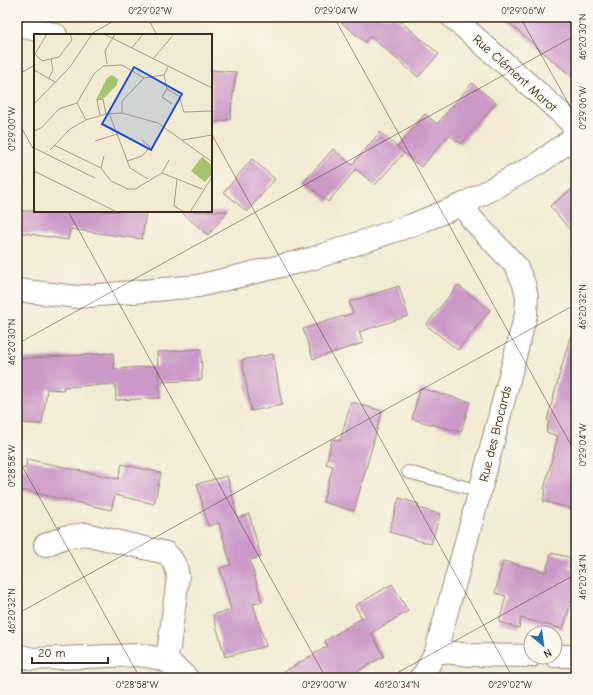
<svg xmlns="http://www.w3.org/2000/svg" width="593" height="695" viewBox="0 0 593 695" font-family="'Comic Neue',sans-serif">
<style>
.building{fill:#cc98c8}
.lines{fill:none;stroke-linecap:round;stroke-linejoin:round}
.lane-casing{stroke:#968a78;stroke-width:14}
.street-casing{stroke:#968a78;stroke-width:24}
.lane{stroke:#fff;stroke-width:12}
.street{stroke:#fff;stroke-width:22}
.ticks{fill:none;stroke:#3b2a1e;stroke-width:1;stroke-opacity:0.45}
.labels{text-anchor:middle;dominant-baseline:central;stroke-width:3;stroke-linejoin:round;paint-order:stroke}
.street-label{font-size:13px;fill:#3b2a1e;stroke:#fbf7ec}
.inset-road{fill:none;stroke:#a89e8a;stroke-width:1}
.view{fill:#1d4ed8;fill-opacity:0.15;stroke:#1d4ed8;stroke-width:2}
.inset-edge{fill:none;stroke:#3b2a1e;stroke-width:2}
.neatline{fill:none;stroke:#3b2a1e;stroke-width:1.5}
.ticks-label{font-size:10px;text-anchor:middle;fill:#3b2a1e}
</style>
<rect width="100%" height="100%" fill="#fbf7ec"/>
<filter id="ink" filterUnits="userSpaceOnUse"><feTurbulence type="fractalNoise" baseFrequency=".025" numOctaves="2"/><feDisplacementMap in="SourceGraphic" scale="8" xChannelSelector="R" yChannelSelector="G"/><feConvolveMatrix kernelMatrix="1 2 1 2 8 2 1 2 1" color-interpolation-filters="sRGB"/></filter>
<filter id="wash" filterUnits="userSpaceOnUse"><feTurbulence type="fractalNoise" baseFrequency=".012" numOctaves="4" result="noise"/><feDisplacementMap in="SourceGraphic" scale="16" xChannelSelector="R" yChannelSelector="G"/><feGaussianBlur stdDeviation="0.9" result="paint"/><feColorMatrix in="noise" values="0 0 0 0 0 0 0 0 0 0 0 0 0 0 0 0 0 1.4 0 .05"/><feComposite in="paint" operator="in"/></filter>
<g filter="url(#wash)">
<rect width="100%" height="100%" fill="#f0ebd2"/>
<g id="blocks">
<g class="building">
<path d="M335,17H395L439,54L418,77L370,36L365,42Z"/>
<path d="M502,17H576V80L552,60Z"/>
<path d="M211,70L236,72L230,119L211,123Z"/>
<path d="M472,83L496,103L461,144L449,135L421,167L397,147L425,114L437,124Z"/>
<path d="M380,132L404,153L375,185L356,169L328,202L304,182L333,149L352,165Z"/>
<path d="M252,159L275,179L247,212L224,192Z"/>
<path d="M576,186V237L550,206Z"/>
<path d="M17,211H146L142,239L70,229L68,240L17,232Z"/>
<path d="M180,211H228L208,235Z"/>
<path d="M458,285L490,310L458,350L426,325Z"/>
<path d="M399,286L408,316L359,332L363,343L313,359L303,329L353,313L349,302Z"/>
<path d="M570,337L576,338V510L543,501L546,490L544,489L558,436L546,432L549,421L547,420Z"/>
<path d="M201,349L202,380L159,382L158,370L160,398L116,400L115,384L63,387L64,390L47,389L42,424L17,423V359L113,353L114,369L158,366L157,352Z"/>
<path d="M273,354L282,405L251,411L242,360Z"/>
<path d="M420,388L470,402L461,432L412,419Z"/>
<path d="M351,402L382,411L354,511L323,502L333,466L326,464L332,439L340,441Z"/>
<path d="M27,459L118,479L122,464L161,473L154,504L115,495L111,510L17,489V467L26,469Z"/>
<path d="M227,476L238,518L249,514L261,557L250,560L262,602L253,604L266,646L225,657L213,615L231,610L220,568L231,565L219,523L208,526L197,484Z"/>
<path d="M399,498L419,504L418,508L440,514L431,544L389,532Z"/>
<path d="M551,553L572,558L569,568L576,570V604L571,602L563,629L521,618L519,628L499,622L506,596L495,593L503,561L546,572Z"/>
<path d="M392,584L408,611L371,633L384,656L346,678H273L328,646L325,641L362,618L355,606Z"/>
</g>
</g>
</g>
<g filter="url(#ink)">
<use href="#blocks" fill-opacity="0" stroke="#968a78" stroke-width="1"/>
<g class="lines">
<defs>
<path id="lane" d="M408,472L480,491"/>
<g id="street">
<path d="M22,17L21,26L56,35"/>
<path d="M452,17L542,96L568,120L576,130"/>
<path d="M17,290L77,297L198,286L314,258L412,225L464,204L539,163L576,136"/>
<path d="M45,545L65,537L85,534L166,553C174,560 177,567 178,577L169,647L165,660"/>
<path d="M436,651L471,655L531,656"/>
<path d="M17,655L32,659L139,655C163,658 169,660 187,678"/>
<path d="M555,656H576"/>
<path d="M420,678L424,674L436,651L480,491L526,314L527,297L524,284L516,266L471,218L464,204"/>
</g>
</defs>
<use href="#lane" class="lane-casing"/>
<use href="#street" class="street-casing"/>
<use href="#lane" class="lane"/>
<use href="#street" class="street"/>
</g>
</g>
<path class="ticks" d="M147,17L157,35M334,17L576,454M520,17L576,117M89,35L121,17M17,75L35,65M17,120L35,152M211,133L513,678M68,211L326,678M17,344L576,35M17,457L140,678M17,614L576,304M388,678L576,574"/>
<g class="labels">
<g class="street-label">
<text transform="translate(515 73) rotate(42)">Rue Clément Marot</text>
<text transform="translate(495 434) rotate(-76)">Rue des Brocards</text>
</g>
</g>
<g transform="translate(34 34)">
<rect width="178" height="178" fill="#f0ebd2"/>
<path d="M78,41L84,45L83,51L70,64L62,66L73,44ZM168,123L178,131V140L171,148L157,137Z" fill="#a4c56d"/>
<path class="inset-road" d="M13,0L1,20L8,27L25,23L38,6L36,0M70,0L178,54M98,14L109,0M119,25L140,0M73,30L71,17L81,0M0,36L21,48M130,41L133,55L145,62L150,78L178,77M15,44L19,36L17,25M133,55L128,63L138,70M43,69L52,86M0,70L36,33L58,0M75,79L96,134L114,145M88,79V67L110,44L130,41L134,33M66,81L63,66L69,65L72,80M0,97L7,94L25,75L43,69L60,40L69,32L88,31L110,44M148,106L178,101M61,107L83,100M20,111L67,134L77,147L94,155H101L128,139L168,155M0,114L61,144M16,116L36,95L52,86L72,80L88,79L124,89L178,128M93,127L108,122L116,113L108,106M67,134L70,122M0,137L83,178M128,139L135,126M143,145L140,172L150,178M156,178L178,143"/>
<path class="view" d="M100,33L148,60L117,116L68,90Z"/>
<rect width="178" height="178" class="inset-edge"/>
</g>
<rect width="593" height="695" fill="none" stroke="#fbf7ec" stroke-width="44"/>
<g transform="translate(543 645) rotate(151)"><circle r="19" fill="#fbf7ec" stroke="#aea59a"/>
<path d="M0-3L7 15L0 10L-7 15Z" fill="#1f6fb2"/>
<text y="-6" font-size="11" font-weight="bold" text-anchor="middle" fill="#3b2a1e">N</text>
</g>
<path d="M32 657v6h76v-6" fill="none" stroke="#3b2a1e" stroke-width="2"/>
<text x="38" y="657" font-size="12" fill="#3b2a1e" stroke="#fbf7ec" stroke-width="3" paint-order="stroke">20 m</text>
<rect x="22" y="22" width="549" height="651" class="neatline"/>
<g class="ticks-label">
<text x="150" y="14">0°29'02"W</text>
<text x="336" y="14">0°29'04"W</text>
<text x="523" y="14">0°29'06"W</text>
<text transform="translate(582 37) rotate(-90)" y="4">46°20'30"N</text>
<text transform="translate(582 108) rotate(-90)" y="4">0°29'06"W</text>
<text transform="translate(11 129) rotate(-90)" y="4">0°29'00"W</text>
<text transform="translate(582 307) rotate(-90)" y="4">46°20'32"N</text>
<text transform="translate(11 342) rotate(-90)" y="4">46°20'30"N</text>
<text transform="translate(582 445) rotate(-90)" y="4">0°29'04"W</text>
<text transform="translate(11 466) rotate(-90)" y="4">0°28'58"W</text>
<text transform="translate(582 577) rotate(-90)" y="4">46°20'34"N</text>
<text transform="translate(11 611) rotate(-90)" y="4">46°20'32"N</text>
<text x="137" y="688">0°28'58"W</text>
<text x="324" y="688">0°29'00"W</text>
<text x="397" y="688">46°20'34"N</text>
<text x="510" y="688">0°29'02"W</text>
</g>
</svg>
